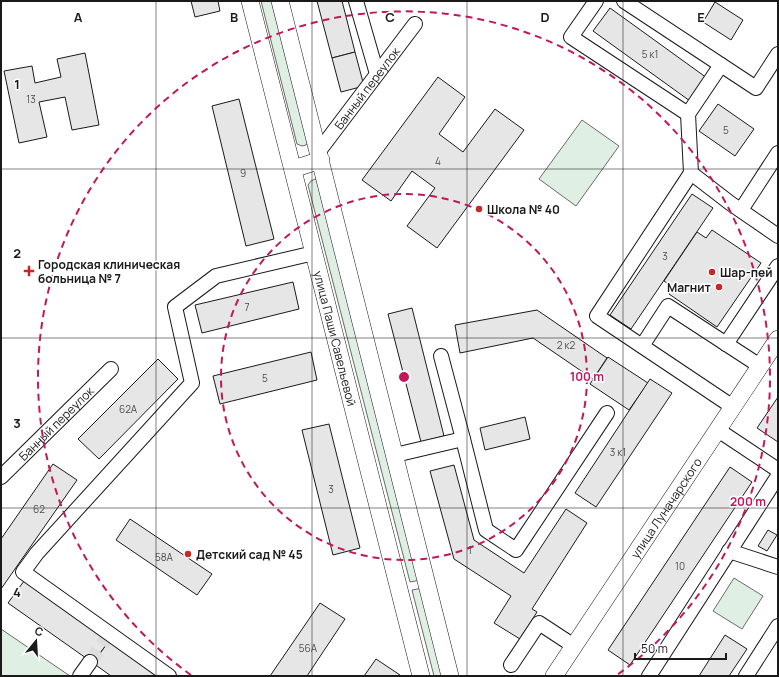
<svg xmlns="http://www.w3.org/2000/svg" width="779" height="677" viewBox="0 0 779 677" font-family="Manrope,sans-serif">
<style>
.green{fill:#e0efe3;stroke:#6a6a6a}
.building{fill:#e6e6e6;stroke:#1a1a1a}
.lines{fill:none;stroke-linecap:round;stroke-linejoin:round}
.minor-tunnel{stroke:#ddd;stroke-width:14;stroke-dasharray:14 7;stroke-linecap:butt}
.minor-casing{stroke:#1a1a1a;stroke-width:16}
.major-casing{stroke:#1a1a1a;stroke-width:18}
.minor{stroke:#fff;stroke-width:14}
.major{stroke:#fff;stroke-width:17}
.grid{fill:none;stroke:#1a1a1a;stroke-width:1;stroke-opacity:0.55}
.ring{fill:none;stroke:#c2185b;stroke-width:2;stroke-dasharray:7 5}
.poi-dot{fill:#c62828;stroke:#fff;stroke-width:1.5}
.labels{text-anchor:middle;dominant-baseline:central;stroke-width:3;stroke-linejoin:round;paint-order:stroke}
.number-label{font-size:10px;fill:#4d4d4d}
.street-label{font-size:12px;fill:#1a1a1a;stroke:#fff}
.poi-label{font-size:12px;font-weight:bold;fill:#1a1a1a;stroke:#fff;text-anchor:start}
.grid-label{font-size:13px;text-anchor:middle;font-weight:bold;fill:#1a1a1a;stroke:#fff;stroke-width:3;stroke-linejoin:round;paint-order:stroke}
.centre{fill:#c2185b;stroke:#fff;stroke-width:2}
.ring-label{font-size:12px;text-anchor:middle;font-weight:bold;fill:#c2185b;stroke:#fff;stroke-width:3;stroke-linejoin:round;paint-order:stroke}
</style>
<rect width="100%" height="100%" fill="#fff"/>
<g class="green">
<path d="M261,1H273L309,141L306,145L302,146L297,144Z"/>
<path d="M582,120L619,146L576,206L539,179Z"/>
<path d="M315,179L319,182L421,580L410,582L308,185L311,181Z"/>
<path d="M734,578L763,596L742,629L713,611Z"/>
<path d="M423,588L446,676H434L412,590Z"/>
<path d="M1,629L70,676H1Z"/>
</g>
<g class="building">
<path d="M191,1H218L220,11L195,17Z"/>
<path d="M317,1H342L355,52L332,58Z"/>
<path d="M715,2L743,20L731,40L703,22Z"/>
<path d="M610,8L707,78L690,101L593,31Z"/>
<path d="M355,52L364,86L341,92L332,58Z"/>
<path d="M85,53L99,125L72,130L65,97L39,102L47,137L19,143L4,71L32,66L35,83L61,77L57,59Z"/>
<path d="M438,77L465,97L439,134L463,152L495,109L524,130L437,248L407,226L435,188L412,171L391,201L362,180Z"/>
<path d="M239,99L274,239L246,246L212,106Z"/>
<path d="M718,104L754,129L735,156L699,131Z"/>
<path d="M692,194L713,208L631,329L610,315Z"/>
<path d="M712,230L761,263L717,327L669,294L673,287L664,281L697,232L706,238Z"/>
<path d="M293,282L299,309L202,333L195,305Z"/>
<path d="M412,308L444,436L421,442L388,314Z"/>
<path d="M537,310L607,358L593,379L533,338L460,353L455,325Z"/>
<path d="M311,352L317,380L220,404L213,376Z"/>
<path d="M608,357L648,383L629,410L590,384Z"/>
<path d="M158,359L178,379L99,459L78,439Z"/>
<path d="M650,379L672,393L596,507L575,493Z"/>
<path d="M778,397V442L757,428Z"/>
<path d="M525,417L530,439L485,450L480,428Z"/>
<path d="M329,424L360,548L333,555L302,430Z"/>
<path d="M53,464L77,480L1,589V539Z"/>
<path d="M454,465L474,540L524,573L566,509L587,523L532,609L537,612L520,639L494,623L511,596L454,559L430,471Z"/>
<path d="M730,467L752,482L630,665L608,650Z"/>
<path d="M130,519L212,574L197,595L116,540Z"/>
<path d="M768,530L777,535L767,551L758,546Z"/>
<path d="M24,581L109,641L93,663L8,603Z"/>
<path d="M320,603L345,619L307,676H270Z"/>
<path d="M725,635L747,649L729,676H699Z"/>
<path d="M109,641L159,676H111L93,663Z"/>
<path d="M376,659L400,675L399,676H364Z"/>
</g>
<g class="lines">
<path class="minor-tunnel" d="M90,662L106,639"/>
<defs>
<g id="minor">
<path d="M356,1L377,74"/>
<path d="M596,1L571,37L688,114"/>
<path d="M624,1L756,88L778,54"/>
<path d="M721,65L688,114L691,173L730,203L778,236"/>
<path id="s1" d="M319,151L415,24"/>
<path d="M691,173L597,316L733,407"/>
<path d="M741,210L778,153"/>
<path d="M726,344L778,266"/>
<path d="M642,346L668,306L760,366"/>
<path d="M718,430L778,470"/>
<path d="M463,439L486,530L516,550L607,413"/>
<path d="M395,455L463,439L441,356"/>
<path id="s2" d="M1,477L111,369"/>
<path d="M729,551L778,567"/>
<path d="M511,665L539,623L574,646"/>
<path d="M80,676L90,662"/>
<path d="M169,676L23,572L37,553L192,383L175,307L216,276L314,253"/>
<path d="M649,676L778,476"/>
<path d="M746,676L778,626"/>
</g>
<g id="major">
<path id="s3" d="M250,1L421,676"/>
<path d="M280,1L450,676"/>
<path d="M293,169L321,160"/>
<path id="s4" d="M554,676L778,339"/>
</g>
</defs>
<use href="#minor" class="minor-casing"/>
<use href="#major" class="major-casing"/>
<use href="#minor" class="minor"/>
<use href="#major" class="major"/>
</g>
<path class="grid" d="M156,1V676M312,1V676M467,1V676M623,1V676M1,169H778M1,338H778M1,508H778"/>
<g class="ring">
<circle cx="404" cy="377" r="183"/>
<path d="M191 675A366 366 0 1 1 617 675"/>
</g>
<g class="poi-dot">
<circle cx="479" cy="209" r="4"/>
<path d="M27 265h4v4h4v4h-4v4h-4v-4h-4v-4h4z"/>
<circle cx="712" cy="272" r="4"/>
<circle cx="719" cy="287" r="4"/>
<circle cx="188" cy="554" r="4"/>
</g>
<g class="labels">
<g class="number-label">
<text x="650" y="54">5 к1</text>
<text x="31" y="99">13</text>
<text x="726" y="130">5</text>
<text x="438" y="161">4</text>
<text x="243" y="173">9</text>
<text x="665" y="256">3</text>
<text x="247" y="307">7</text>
<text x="566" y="345">2 к2</text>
<text x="265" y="378">5</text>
<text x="128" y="409">62А</text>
<text x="618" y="452">3 к1</text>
<text x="331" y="489">3</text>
<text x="39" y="509">62</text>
<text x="470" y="550">1</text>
<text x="164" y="557">58А</text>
<text x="680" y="566">10</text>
<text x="308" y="648">56А</text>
</g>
<g class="street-label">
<text stroke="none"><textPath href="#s1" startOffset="79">Банный переулок</textPath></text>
<text stroke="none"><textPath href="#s3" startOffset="348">улица Паши Савельевой</textPath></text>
<text stroke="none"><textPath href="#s2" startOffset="77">Банный переулок</textPath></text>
<text stroke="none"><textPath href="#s4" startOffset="202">улица Луначарского</textPath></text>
</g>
<g class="poi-label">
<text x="487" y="209">Школа № 40</text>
<text x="38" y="264">Городская клиническая<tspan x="38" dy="14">больница № 7</tspan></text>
<text x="720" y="272">Шар-пей</text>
<text x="711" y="287" text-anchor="end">Магнит</text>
<text x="196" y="554">Детский сад № 45</text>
</g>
</g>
<g class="grid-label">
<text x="78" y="22">A</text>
<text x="234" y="22">B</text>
<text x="390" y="22">C</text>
<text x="545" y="22">D</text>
<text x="701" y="22">E</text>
<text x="17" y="89">1</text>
<text x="17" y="258">2</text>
<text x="17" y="428">3</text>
<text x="17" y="597">4</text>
</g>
<circle cx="404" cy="377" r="6" class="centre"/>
<g class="ring-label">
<text x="587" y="381">100 m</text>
<text x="748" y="506">200 m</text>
</g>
<rect width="779" height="677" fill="none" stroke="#1a1a1a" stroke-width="4"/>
<g transform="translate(36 641) rotate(18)" stroke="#ffffff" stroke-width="3" paint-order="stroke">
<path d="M0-3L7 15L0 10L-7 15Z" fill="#1a1a1a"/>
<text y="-6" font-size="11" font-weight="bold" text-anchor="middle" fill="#1a1a1a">С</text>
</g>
<path d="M635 653v6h91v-6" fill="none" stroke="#1a1a1a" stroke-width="2"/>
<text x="641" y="653" font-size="12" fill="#1a1a1a" stroke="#ffffff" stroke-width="3" paint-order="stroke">50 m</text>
</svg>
